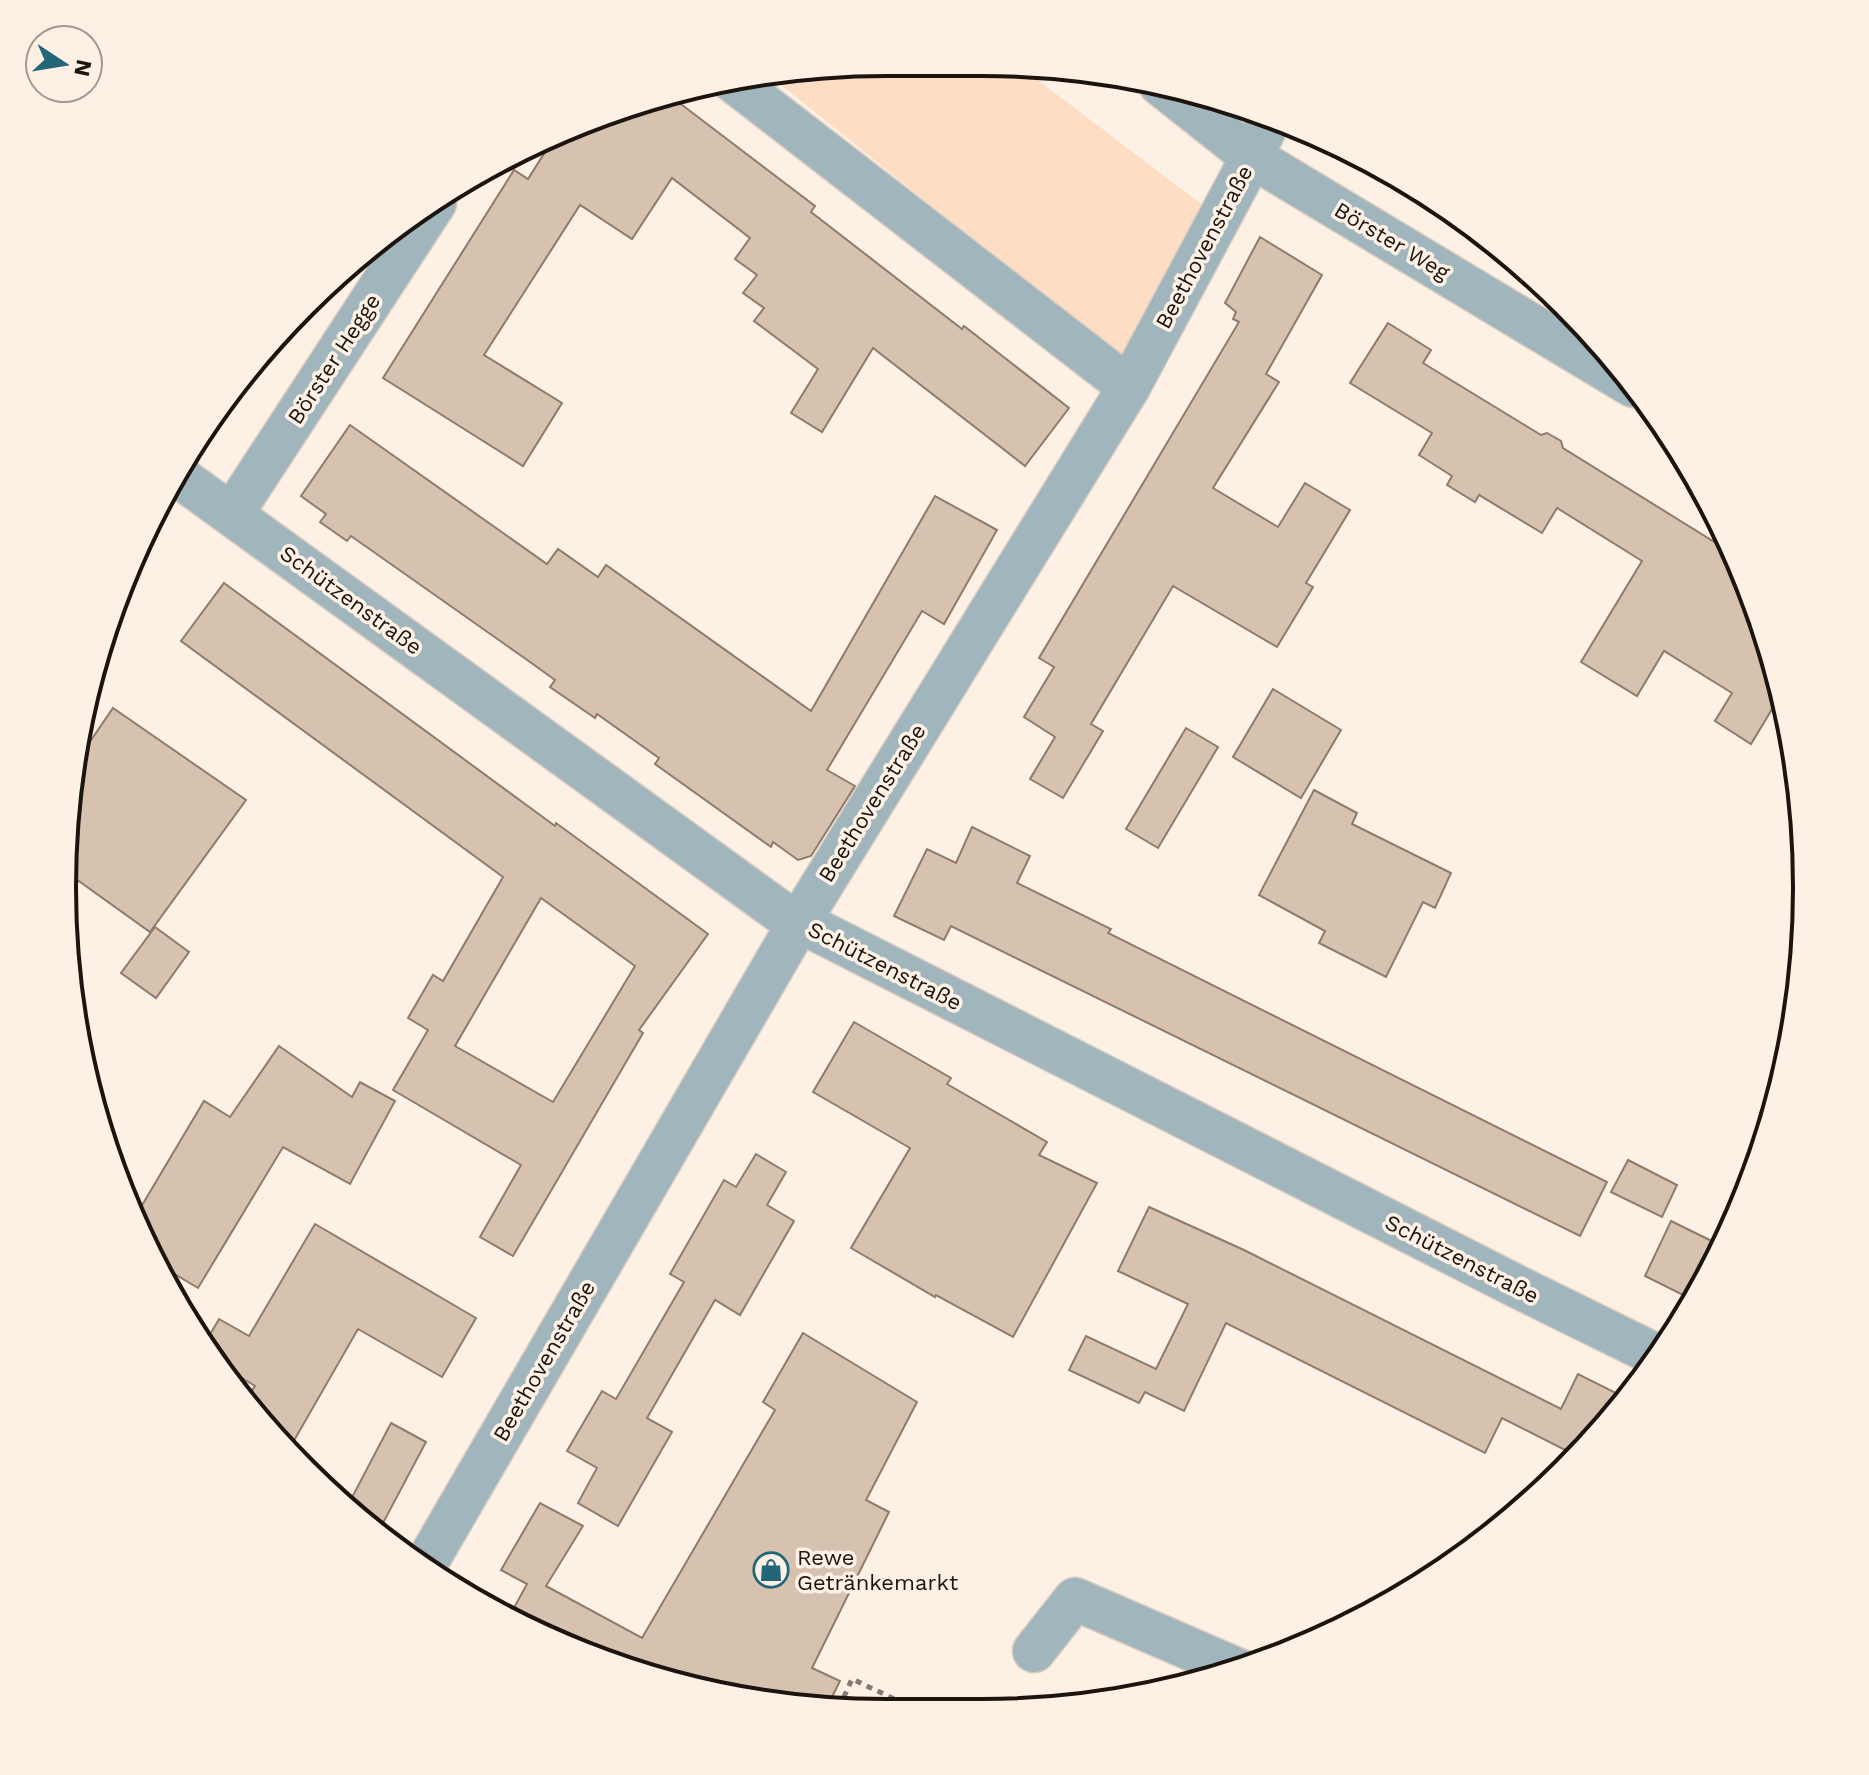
<svg xmlns="http://www.w3.org/2000/svg" width="1869" height="1775" viewBox="0 0 1869 1775" font-family="'Work Sans',sans-serif">
<style>
.green{fill:#fdddc3}
.building{fill:#d7c2b0;stroke:#8f7b6b;stroke-width:2;fill-rule:evenodd}
.lines{fill:none;stroke-linecap:round;stroke-linejoin:round}
.minor-casing{stroke:#d9cdc3;stroke-width:45}
.path{stroke:#857a72;stroke-width:5;stroke-dasharray:6 6;stroke-linecap:butt}
.minor{stroke:#a0b5bc;stroke-width:42}
.labels{text-anchor:middle;dominant-baseline:central;stroke-width:7;stroke-linejoin:round;paint-order:stroke}
.street-label{font-size:22px;fill:#1c140e;stroke:#fdf0e5}
.poi-label{font-size:22px;fill:#1c140e;stroke:#fdf0e5;text-anchor:start}
.rim{fill:none;stroke:#1c140e;stroke-width:4}
</style>
<rect width="100%" height="100%" fill="#fdf0e5"/>
<path class="green" d="M1018,65L1205,207L1123,360L770,76Z"/>
<g class="building">
<path d="M669,95L815,206L811,212L962,329L964,326L1069,408L1025,466L873,348L822,432L791,413L818,369L754,321L764,308L743,293L757,275L735,259L750,238L672,178L632,239L580,205L484,355L562,403L523,466L383,378L514,170L528,179L557,133L571,125Z"/>
<path d="M1260,237L1322,275L1266,374L1279,382L1213,488L1278,527L1305,483L1350,510L1306,583L1313,587L1277,647L1173,586L1091,724L1103,731L1063,798L1030,779L1055,737L1024,717L1054,667L1039,658L1239,322L1233,319L1236,312L1225,303Z"/>
<path d="M1388,323L1431,350L1423,363L1541,435L1547,433L1561,441L1563,448L1732,553L1763,623L1780,696L1751,744L1715,721L1732,693L1664,651L1637,696L1581,662L1642,561L1557,508L1542,533L1479,495L1475,502L1447,485L1452,476L1419,455L1432,433L1350,383Z"/>
<path d="M350,425L547,564L558,549L598,577L606,565L811,711L935,496L997,530L944,624L922,611L827,770L855,786L811,856L798,860L773,842L771,847L655,764L659,758L597,714L595,718L550,687L555,680L523,657L351,536L347,541L320,522L326,514L301,496Z"/>
<path d="M224,583L555,826L556,823L708,934L639,1030L643,1033L513,1256L480,1237L521,1165L393,1090L428,1030L408,1018L433,975L443,981L503,877L181,641ZM541,898L635,966L553,1102L455,1046Z"/>
<path d="M1273,689L1341,730L1301,798L1233,757Z"/>
<path d="M113,708L246,800L150,932L69,874V780L72,768Z"/>
<path d="M1186,728L1218,747L1158,848L1126,829Z"/>
<path d="M1314,790L1357,813L1352,824L1451,873L1435,908L1423,902L1386,977L1319,943L1325,931L1259,895Z"/>
<path d="M972,827L1030,856L1017,883L1111,929L1108,933L1607,1182L1580,1236L951,926L944,940L894,916L927,849L956,863Z"/>
<path d="M155,927L189,952L156,998L121,973Z"/>
<path d="M854,1022L951,1078L947,1084L1047,1142L1039,1155L1097,1183L1013,1337L936,1295L935,1297L851,1248L910,1148L813,1092Z"/>
<path d="M279,1046L352,1097L360,1082L395,1101L350,1184L283,1147L198,1288L156,1263L135,1217L204,1101L230,1117Z"/>
<path d="M756,1154L786,1172L767,1205L794,1221L740,1315L715,1300L647,1418L672,1432L618,1526L578,1503L597,1468L567,1451L602,1391L616,1399L684,1282L670,1274L724,1180L736,1187Z"/>
<path d="M1628,1160L1677,1185L1662,1217L1611,1192Z"/>
<path d="M1149,1207L1244,1250L1561,1409L1578,1374L1628,1399L1575,1455L1502,1418L1485,1453L1226,1323L1184,1411L1145,1392L1139,1403L1069,1370L1086,1336L1156,1369L1188,1304L1118,1271Z"/>
<path d="M1671,1221L1724,1247L1693,1300L1645,1276Z"/>
<path d="M315,1224L476,1318L442,1377L358,1329L288,1451L247,1398L255,1386L225,1368L205,1343L219,1319L249,1336Z"/>
<path d="M803,1333L917,1402L866,1500L889,1512L812,1668L840,1681L827,1707L726,1697L571,1650L509,1617L527,1584L501,1570L540,1503L583,1526L546,1586L642,1638L775,1410L763,1402Z"/>
<path d="M391,1423L426,1442L383,1523L348,1505Z"/>
</g>
<g class="lines">
<defs>
<g id="minor">
<path d="M729,78L1129,387"/>
<path d="M1160,84L1252,157L1633,386"/>
<path d="M174,473L779,911L1520,1288L1658,1356"/>
<path d="M232,514L435,203"/>
<path d="M423,1569L799,922L1129,387L1252,157L1270,118"/>
<path d="M1034,1651L1075,1599L1241,1671"/>
</g>
</defs>
<use href="#minor" class="minor-casing"/>
<path class="path" d="M839,1708L852,1679L922,1712"/>
<use href="#minor" class="minor"/>
</g>
<defs>
<symbol id="shop-ring" viewBox="-11 -11 22 22"><circle r="9.5" fill="#fdf0e5" stroke="#246679" stroke-width="1.5"/><path d="M-5-2.5h2.3a2.7 3.5 0 0 1 5.4 0H5L5.5 6h-11ZM-1.5-2.5h3a1.5 2.3 0 0 0-3 0Z" fill="#246679"/></symbol>
</defs>
<g fill-rule="evenodd">
<use href="#shop-ring" x="751" y="1550" width="40" height="40"/>
</g>
<g class="labels">
<g class="street-label">
<text transform="translate(1392 241) rotate(31)">Börster Weg</text>
<text transform="translate(1204 247) rotate(-62)">Beethovenstraße</text>
<text transform="translate(334 359) rotate(-57)">Börster Hegge</text>
<text transform="translate(351 600) rotate(36)">Schützenstraße</text>
<text transform="translate(872 803) rotate(-58)">Beethovenstraße</text>
<text transform="translate(885 966) rotate(27)">Schützenstraße</text>
<text transform="translate(1462 1259) rotate(27)">Schützenstraße</text>
<text transform="translate(544 1361) rotate(-60)">Beethovenstraße</text>
</g>
<g class="poi-label">
<text x="797" y="1557">Rewe<tspan x="797" dy="25">Getränkemarkt</tspan></text>
</g>
</g>
<path d="M0 0H1869V1775H0ZM887 76H982A811 811 0 0 1 1793 887V888A811 811 0 0 1 982 1699H887A811 811 0 0 1 76 888V887A811 811 0 0 1 887 76Z" fill="#fdf0e5" fill-rule="evenodd"/>
<path class="rim" d="M887 76H982A811 811 0 0 1 1793 887V888A811 811 0 0 1 982 1699H887A811 811 0 0 1 76 888V887A811 811 0 0 1 887 76Z"/>
<g transform="translate(64 64) rotate(102)"><circle r="38" fill="#fdf0e5" stroke="#a3988f" stroke-width="2"/>
<path d="M0-6L14 30L0 20L-14 30Z" fill="#246679"/>
<text y="-12" font-size="22" font-weight="bold" text-anchor="middle" fill="#1c140e">N</text>
</g>
</svg>
